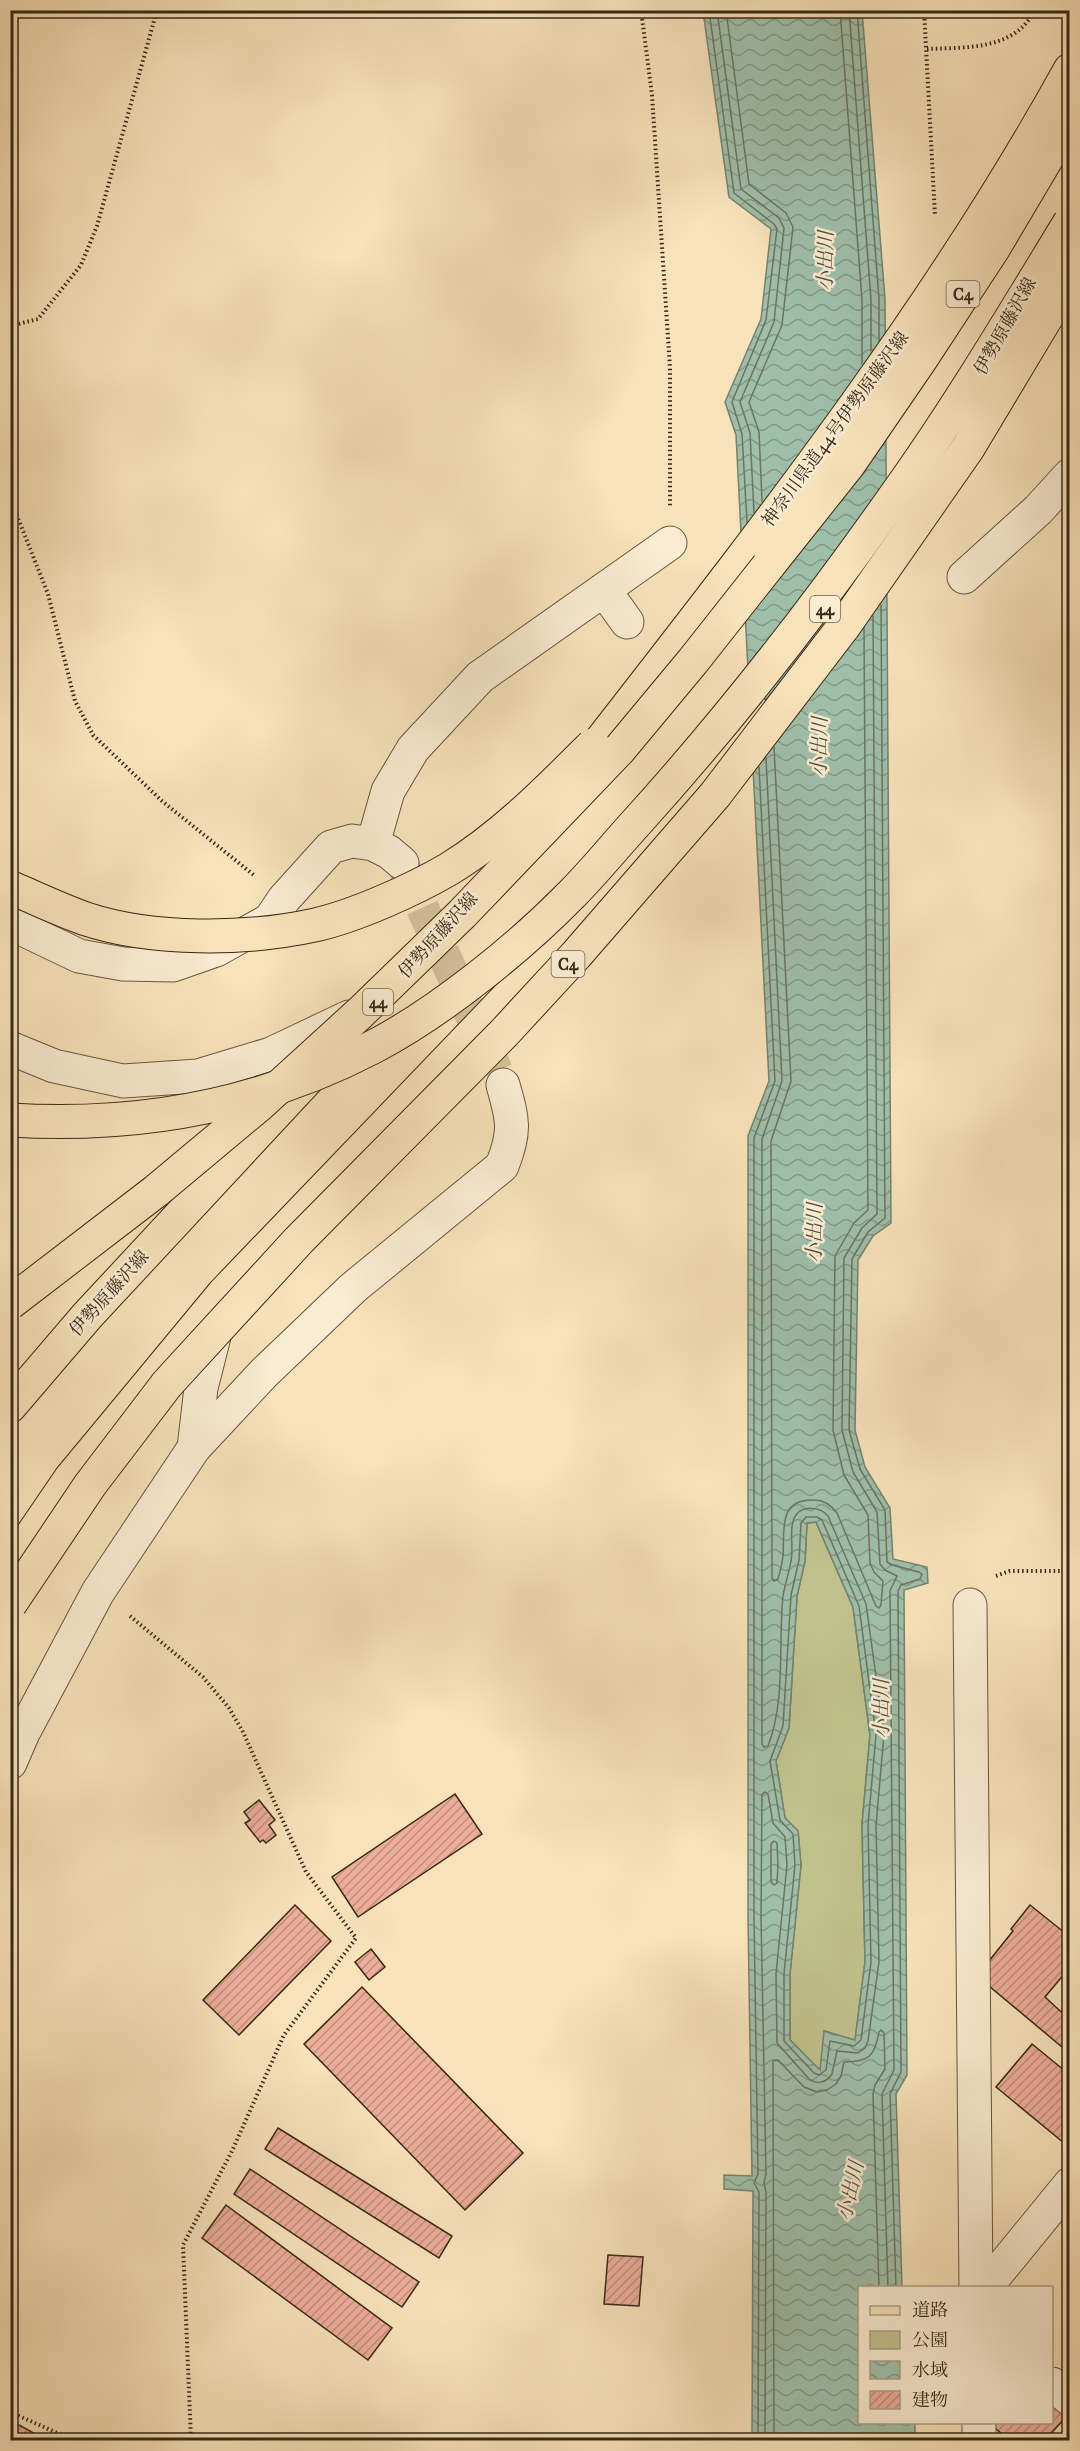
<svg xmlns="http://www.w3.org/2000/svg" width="1080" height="2451" viewBox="0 0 1080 2451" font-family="'IM FELL Great Primer','Noto Serif JP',serif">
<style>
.green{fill:#c0c28d;stroke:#7c7552;stroke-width:1.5}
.water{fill:url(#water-waves);stroke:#75836f;stroke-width:1.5;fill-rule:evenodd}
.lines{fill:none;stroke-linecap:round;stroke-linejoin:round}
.shore{stroke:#6b7460;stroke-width:1.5}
.building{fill:url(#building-hatch);stroke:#372816;stroke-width:1.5}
.street-tunnel{stroke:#d1bd99;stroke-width:33;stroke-dasharray:33 16;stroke-linecap:butt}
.street-casing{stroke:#67563f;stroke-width:35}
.primary-casing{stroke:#372816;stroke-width:35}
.highway-casing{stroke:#372816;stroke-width:35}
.path{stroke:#372816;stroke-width:4;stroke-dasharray:1.5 3;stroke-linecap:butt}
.street{stroke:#faecd2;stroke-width:33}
.primary{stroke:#f8e2ba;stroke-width:33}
.highway{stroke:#f8e2ba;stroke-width:33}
.highway-bridge-casing{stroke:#372816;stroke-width:35;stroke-linecap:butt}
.highway-bridge{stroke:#f8e2ba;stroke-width:33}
.labels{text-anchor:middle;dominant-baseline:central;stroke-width:5;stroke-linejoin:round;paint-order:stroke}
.shield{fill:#faecd2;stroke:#72634e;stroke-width:1.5}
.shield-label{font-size:16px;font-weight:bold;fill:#372816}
.street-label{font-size:18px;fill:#372816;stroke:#faecd2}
.water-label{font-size:20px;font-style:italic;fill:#514e3b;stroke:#faecd2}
</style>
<defs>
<pattern id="water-waves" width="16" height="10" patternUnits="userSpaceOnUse" patternTransform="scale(1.5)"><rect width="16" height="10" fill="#9fbfaa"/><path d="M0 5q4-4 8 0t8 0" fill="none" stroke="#829b89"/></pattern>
<pattern id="building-hatch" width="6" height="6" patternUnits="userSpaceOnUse" patternTransform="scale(1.5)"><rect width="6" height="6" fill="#edad9b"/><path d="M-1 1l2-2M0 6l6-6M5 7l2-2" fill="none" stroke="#c18d7d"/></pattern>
</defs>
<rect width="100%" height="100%" fill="#f8e2ba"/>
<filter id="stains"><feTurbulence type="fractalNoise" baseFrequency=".00333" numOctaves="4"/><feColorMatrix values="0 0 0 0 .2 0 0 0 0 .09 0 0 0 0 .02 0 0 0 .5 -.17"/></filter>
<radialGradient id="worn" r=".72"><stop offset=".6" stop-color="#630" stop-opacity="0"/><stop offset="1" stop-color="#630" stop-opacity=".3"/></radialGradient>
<path class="green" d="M816,1522L853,1607L870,1735L862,1825L865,1962L855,2041L825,2031L820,2071L790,2040V1974L801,1865L798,1831L785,1818L776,1761L789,1728L797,1596L805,1561L807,1523Z"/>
<path class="water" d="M703,11H862L885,299L891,1223L873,1236L858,1260L855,1430L865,1467L890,1508L893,1559L927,1567L928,1583L904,1590L907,2075L896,2094L902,2287L860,2288V2422L915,2423V2440H752L753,2191L724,2189V2175L752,2176L748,1917V1136L769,1081L736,435L725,402L761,319L771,229L729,197ZM816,1522L853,1607L870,1735L862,1825L865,1962L855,2040L824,2031L820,2070L790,2040V1974L801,1865L798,1831L785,1818L776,1761L789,1728L797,1596L805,1561L807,1523Z"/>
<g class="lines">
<g class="shore">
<path d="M709,10L734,193L774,224L777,229L766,320L732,402L742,434L747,522"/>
<path d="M717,10L741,189L779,218L784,228L774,322L740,402L750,433L754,513"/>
<path d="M726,10L749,184L786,213L793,227L782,325L749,402L759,432L762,501"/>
<path d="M840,10L862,300V364"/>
<path d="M849,10L871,300V351"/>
<path d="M857,10L879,299V341"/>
<path d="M881,605L885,1218L868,1232L852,1259L849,1430L860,1469L885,1510L887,1562L892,1565L919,1572L922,1574L920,1579L901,1585L898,1591L901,2072L890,2094L896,2288"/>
<path d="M873,616L877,1214L862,1228L844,1258L842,1430L853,1472L877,1512L880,1564L885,1570L897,1576L890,1591L894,2070L882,2094L888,2288"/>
<path d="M774,747L791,1081L771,1141L772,1578L774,1581L778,1579C780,1572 782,1564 783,1556C785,1531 777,1499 814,1500C824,1500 831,1505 837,1513L876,1606L879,1608L881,1605L883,1581L874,1572L870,1563L868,1515L844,1475L833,1430L835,1256L854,1223L868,1210L864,628"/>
<path d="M806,1517H817L822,1520L859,1606L876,1735L868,1825L871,1962L861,2040L854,2046L830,2041L826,2070L819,2075L814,2073L784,2041V1974L795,1865L793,1834L780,1820L770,1761L783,1726L791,1595L799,1560L801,1523Z"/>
<path d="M774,1841L777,1843L778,1865L777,1883L774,1885L771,1882V1844Z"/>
<path d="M758,2440L759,2192L754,2183L758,2174L754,1917V1138L775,1081L759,767"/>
<path d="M765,2440L766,2192L764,2183L766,2174L761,1917L762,1794L765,1792L768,1794L773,1823L785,1837L787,1865L776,1974L777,2043L809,2079C817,2085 826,2083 832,2074L837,2051L858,2053L865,2048L868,2041L879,1962L876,1826L884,1734L866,1604L828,1516C821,1507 803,1505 796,1515C788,1526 794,1548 791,1561C789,1573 785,1584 783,1596C778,1645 786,1700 768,1746L764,1747L762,1744V1139L782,1081L766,758"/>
<path d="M774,2440L773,2061L778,2060L804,2087L817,2092L827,2090L836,2084L841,2076L844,2062C869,2062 875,2056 879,2032L881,2030L884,2033L885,2069L875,2085L873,2094L879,2288"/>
</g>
</g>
<g class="building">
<path d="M455,1794L482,1834L358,1917L332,1877Z"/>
<path d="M259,1800L275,1820L269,1825L276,1835L266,1843L263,1840L260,1842L245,1823L250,1820L244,1812Z"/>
<path d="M295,1905L331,1941L239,2035L203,2000Z"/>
<path d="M1030,1905L1070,1937V1977L1065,1973L1045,1997L1070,2020V2039L1062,2047L977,1976L1013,1931L1011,1929Z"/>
<path d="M371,1949L385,1967L369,1980L355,1962Z"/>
<path d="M362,1987L523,2153L465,2210L304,2044Z"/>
<path d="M1032,2044L1070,2075V2148L996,2087Z"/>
<path d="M278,2128L452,2236L439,2258L265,2149Z"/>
<path d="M250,2169L419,2282L402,2307L234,2194Z"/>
<path d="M226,2205L392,2328L368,2360L202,2238Z"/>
<path d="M608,2255L643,2257L639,2306L604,2304Z"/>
<path d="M1052,2403L1066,2417L1045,2440H1009L988,2422H1052Z"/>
<path d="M10,2420L39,2436L36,2440H10Z"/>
</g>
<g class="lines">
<path class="street-tunnel" d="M402,863L503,1085"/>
<defs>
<g id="street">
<path d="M964,577L1038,510L1070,475"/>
<path d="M604,590L627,622"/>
<path d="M373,844L388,791L413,749L480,677L670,543"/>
<path d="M10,923L79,956L123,964L173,965L216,950L270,920L284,899L331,847L352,841L373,844L389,852L402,863"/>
<path d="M10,1048L54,1066L123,1081L198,1076L271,1054L349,1017"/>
<path d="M194,1448L201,1388L218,1321"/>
<path d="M970,1605L976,2288"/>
<path d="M10,1763L23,1733L98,1592L194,1448L264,1373L353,1288L502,1166C516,1131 513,1120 503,1085"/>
<path d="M985,2288L1070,2184"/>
<path d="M1052,2384L1070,2399"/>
<path d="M979,2422V2440"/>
</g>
<g id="primary">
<path d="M579,769C753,545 932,320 1070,70"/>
<path d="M10,1406L87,1316L312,1074"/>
<path d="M10,1567L70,1479L224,1293L556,947L705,772L752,710"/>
</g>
<path id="highway" d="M768,566L849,464L921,359L993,249L1070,119"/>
</defs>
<use href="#street" class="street-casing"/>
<use href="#primary" class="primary-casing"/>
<use href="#highway" class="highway-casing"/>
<g class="path">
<path d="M641,10L652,95L670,368V506"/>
<path d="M924,10L935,216"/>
<path d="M927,49C966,47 1014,51 1035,10"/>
<path d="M10,326L38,319L81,265L97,226L157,10"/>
<path d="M10,498L48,594L75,701L93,735L162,801L255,876"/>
<path d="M996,1576L1010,1571H1070"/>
<path d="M130,1616L203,1677L229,1708L243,1732L306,1872L356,1938L284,2035L232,2151L183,2245L191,2440"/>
<path d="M10,2412L73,2440"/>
</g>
<use href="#street" class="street"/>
<use href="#primary" class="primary"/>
<use href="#highway" class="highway"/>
<defs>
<g id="highway-bridge">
<path d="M10,887C35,898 60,910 86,919C153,941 246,940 315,925C355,916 413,890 449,869C503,836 549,789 593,745"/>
<path d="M10,1120C138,1128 260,1106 373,1047C440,1012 519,948 571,895C594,872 614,847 635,824C731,718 818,606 900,489C961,403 1015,312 1070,222"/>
<path d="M10,1303L156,1191L259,1105L360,1013L462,914L619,750L693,661L768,566"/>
<path d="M10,1604L90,1485L167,1384L299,1240L504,1033L576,955L715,795L844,626L968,448L1070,278"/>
</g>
</defs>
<use href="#highway-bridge" class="highway-bridge-casing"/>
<use href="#highway-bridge" class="highway-bridge"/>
</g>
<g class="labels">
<g class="shield">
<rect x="946.5" y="281" width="33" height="26" rx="4.5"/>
<rect x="810" y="596" width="30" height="26" rx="4.5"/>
<rect x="551.5" y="951" width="33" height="26" rx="4.5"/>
<rect x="363" y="989" width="30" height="26" rx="4.5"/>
</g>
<g class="shield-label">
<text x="963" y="294">C4</text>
<text x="825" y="609">44</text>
<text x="568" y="964">C4</text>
<text x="378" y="1002">44</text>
</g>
<g class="street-label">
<text transform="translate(1005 326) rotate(-61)">伊勢原藤沢線</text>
<text transform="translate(835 429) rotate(-54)">神奈川県道44号伊勢原藤沢線</text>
<text transform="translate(438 935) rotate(-48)">伊勢原藤沢線</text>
<text transform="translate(109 1293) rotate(-48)">伊勢原藤沢線</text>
</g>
<g class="water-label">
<text transform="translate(825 261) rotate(-89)">小出川</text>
<text transform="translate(819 747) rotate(-89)">小出川</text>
<text transform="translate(814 1233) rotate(-89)">小出川</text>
<text transform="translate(881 1709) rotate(-90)">小出川</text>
<text transform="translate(850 2191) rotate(-77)">小出川</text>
</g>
</g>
<rect width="1080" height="2451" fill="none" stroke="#f8e2ba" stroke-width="36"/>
<rect x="12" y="12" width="1056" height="2427" fill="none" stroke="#372816" stroke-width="3"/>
<rect x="18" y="18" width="1044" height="2415" fill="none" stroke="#372816" stroke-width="1.5"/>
<rect x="858" y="2286" width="195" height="138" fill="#faecd2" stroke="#ac9e87" stroke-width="1.5"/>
<rect x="870" y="2306" width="30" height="9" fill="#f8e2ba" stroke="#ac9e87" stroke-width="1.5"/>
<text x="912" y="2316" font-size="18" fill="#372816">道路</text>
<rect x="870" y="2331" width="30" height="18" fill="#c0c28d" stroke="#ac9e87" stroke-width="1.5"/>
<text x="912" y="2346" font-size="18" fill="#372816">公園</text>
<rect x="870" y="2361" width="30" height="18" fill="url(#water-waves)" stroke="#ac9e87" stroke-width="1.5"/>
<text x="912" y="2376" font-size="18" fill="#372816">水域</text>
<rect x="870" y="2391" width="30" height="18" fill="url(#building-hatch)" stroke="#ac9e87" stroke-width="1.5"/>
<text x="912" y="2406" font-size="18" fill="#372816">建物</text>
<rect width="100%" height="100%" filter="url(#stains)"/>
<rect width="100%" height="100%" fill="url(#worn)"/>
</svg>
